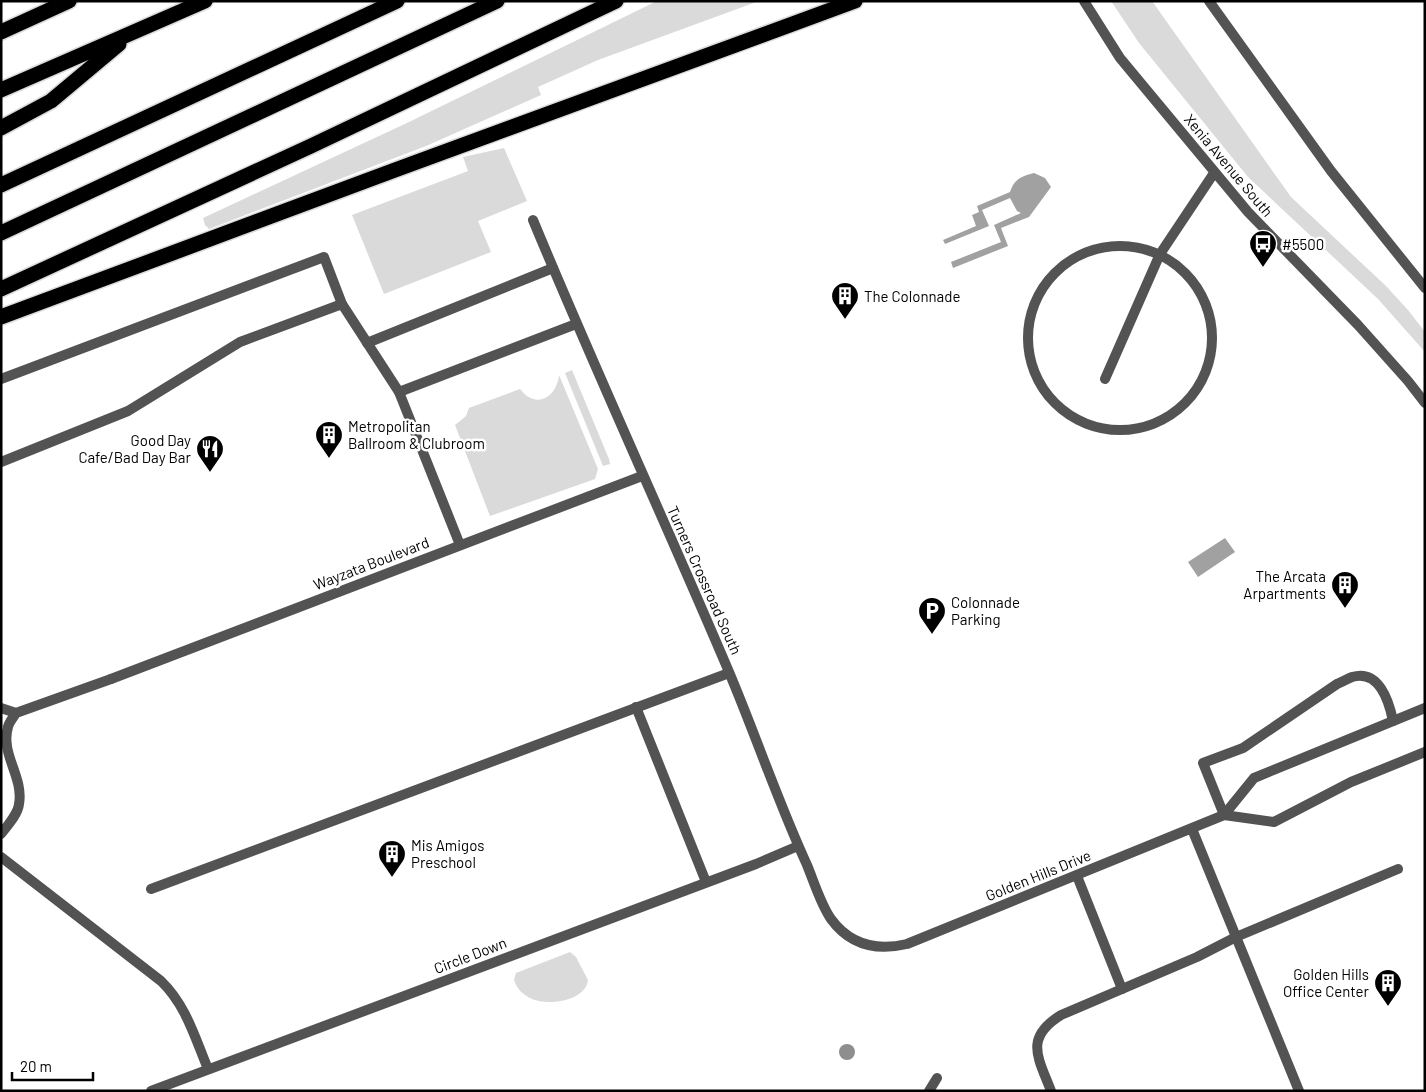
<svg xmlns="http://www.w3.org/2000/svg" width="1426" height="1092" viewBox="0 0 1426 1092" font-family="Barlow,sans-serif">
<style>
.green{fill:#dadada}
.water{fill:#a1a1a1}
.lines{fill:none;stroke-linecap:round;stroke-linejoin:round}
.motorway-casing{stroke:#dbdbdb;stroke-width:18}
.service{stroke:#535353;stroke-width:10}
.minor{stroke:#535353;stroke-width:10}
.tertiary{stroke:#535353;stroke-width:10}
.motorway{stroke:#000;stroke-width:15}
.tree{fill:#8e8e8e}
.labels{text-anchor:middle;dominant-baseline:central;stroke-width:5;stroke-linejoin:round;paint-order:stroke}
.street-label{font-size:15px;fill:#000;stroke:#fff}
.poi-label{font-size:15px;fill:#000;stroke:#fff;text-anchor:start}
</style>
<rect width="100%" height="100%" fill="#fff"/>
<g class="green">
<path d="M657,1H759L598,60L538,87L541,95L426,146L209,229L205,225L203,218L409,122Z"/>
<path d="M1111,1H1152L1291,197L1386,286L1408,310L1425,332V352L1378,299L1248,177L1139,43Z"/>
<path d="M504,148L527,201L478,221L491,252L384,294L352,215L468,171L463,157Z"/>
<path d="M572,370L609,459L610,464L603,466L565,373Z"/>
<path d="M559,375L598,469L595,479L490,516L455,425L466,416L469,408L520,389C536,410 557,397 559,375Z"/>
<path d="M570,952L576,957L588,980C586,1001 548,1006 532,999C523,995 517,989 514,980L516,973Z"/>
</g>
<g class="water">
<path d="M1034,173L1045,178L1051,187L1029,217L1001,228L1008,246L953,268L951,262L1001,242L994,225L1021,213L1017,211L1010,198L982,210L989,226L945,244L943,240L976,226L972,215L979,212L977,206L1010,192C1014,179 1022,176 1034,173Z"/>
<path d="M1225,538L1235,552L1198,577L1188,562Z"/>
</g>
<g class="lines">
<defs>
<g id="motorway">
<path d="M1,32L69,1"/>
<path d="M1,90L205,1"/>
<path d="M1,128L51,101L119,44"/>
<path d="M1,185L397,1"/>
<path d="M1,233L497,1"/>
<path d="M1,289L311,146L616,1"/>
<path d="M1,317L395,170L855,1"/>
</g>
</defs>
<use href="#motorway" class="motorway-casing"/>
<g class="service">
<circle cx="1120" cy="338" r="92"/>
<path d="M367,343L553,268"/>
<path d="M1,379L324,257L342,304L399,392L460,545"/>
<path d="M1105,379L1160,254L1214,173"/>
<path d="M399,392L576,324"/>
<path d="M1,462L128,411L240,342L342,304"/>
<path d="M636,707L706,882"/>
<path d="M1,708L16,713"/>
<path d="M1224,815L1203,763L1243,748L1337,684C1342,682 1347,679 1352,677C1379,669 1389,701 1393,721"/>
<path d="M1192,829L1299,1091"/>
<path d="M1,834C8,825 18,814 19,804C24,777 0,754 8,727C9,722 13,718 16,713L111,679"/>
<path d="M1,857L161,981C186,1005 195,1038 208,1069"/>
<path d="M1077,876L1122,989"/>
<path d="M151,889L729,673"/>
<path d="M1051,1091C1038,1057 1024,1038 1061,1015L1197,957L1236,937L1398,869"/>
</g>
<g class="minor">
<path d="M533,220C596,372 665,521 729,672C756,736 778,802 807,865C814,882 821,905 831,919C850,945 877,951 907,944L1224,815L1254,778L1425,708"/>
<path d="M111,679L642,476"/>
<path d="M1224,815L1274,822L1351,782L1425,752"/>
<path d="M151,1091L756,864L798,846"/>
<path d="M929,1091L937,1078"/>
</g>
<g class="tertiary">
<path d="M1084,1L1120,58L1248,212L1358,325L1408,381L1425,403"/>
<path d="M1209,1L1331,171L1425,288"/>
</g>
<use href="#motorway" class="motorway"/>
</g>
<circle class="tree" cx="847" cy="1052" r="8"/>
<defs>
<symbol id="bus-pin" viewBox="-11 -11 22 30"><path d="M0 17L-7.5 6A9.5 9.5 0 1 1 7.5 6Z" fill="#000" stroke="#fff"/><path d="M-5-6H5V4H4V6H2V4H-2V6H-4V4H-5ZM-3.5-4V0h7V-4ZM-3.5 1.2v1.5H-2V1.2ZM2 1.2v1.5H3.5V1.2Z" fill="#fff"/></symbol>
<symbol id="building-pin" viewBox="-11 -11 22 30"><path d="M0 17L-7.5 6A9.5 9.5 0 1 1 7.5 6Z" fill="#000" stroke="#fff"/><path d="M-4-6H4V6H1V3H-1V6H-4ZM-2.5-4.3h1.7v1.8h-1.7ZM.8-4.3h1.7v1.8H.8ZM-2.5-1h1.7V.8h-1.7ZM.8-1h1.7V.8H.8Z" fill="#fff"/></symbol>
<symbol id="restaurant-pin" viewBox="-11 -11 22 30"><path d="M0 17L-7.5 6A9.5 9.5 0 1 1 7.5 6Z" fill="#000" stroke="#fff"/><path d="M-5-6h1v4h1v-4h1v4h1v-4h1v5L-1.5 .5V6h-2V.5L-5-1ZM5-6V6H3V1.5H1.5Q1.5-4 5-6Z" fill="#fff"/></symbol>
<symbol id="parking-pin" viewBox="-11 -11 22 30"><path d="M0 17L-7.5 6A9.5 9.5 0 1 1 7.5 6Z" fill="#000" stroke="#fff"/><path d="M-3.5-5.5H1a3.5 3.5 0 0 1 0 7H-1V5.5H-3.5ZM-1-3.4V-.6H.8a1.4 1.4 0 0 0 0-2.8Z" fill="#fff"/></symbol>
</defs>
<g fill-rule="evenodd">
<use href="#bus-pin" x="1247" y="228" width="32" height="43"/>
<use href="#building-pin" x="829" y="280" width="32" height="43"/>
<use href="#building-pin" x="313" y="419" width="32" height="43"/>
<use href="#restaurant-pin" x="194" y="433" width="32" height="43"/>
<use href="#building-pin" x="1329" y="569" width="32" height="43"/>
<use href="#parking-pin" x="916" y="595" width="32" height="43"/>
<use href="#building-pin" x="376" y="838" width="32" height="43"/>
<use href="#building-pin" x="1372" y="967" width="32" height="43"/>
</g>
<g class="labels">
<g class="street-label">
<text transform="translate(1229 165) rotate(50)">Xenia Avenue South</text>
<text transform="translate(371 563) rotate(-21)">Wayzata Boulevard</text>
<text transform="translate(705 580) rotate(66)">Turners Crossroad South</text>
<text transform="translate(1038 875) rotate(-22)">Golden Hills Drive</text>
<text transform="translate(470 955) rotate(-21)">Circle Down</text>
</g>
<g class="poi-label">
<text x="1282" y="244">#5500</text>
<text x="864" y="296">The Colonnade</text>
<text x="348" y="426">Metropolitan<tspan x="348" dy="17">Ballroom &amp; Clubroom</tspan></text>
<text x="191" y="440" text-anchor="end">Good Day<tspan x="191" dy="17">Cafe/Bad Day Bar</tspan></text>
<text x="1326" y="576" text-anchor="end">The Arcata<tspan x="1326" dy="17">Arpartments</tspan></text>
<text x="951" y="602">Colonnade<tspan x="951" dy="17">Parking</tspan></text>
<text x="411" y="845">Mis Amigos<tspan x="411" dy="17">Preschool</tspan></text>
<text x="1369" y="974" text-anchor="end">Golden Hills<tspan x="1369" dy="17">Office Center</tspan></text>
</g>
</g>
<rect width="1426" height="1092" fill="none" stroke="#000000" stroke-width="5"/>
<path d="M12 1072v8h81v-8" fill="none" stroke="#000000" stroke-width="2.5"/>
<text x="20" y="1072" font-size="15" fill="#000000" stroke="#ffffff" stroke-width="4" paint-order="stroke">20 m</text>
</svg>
